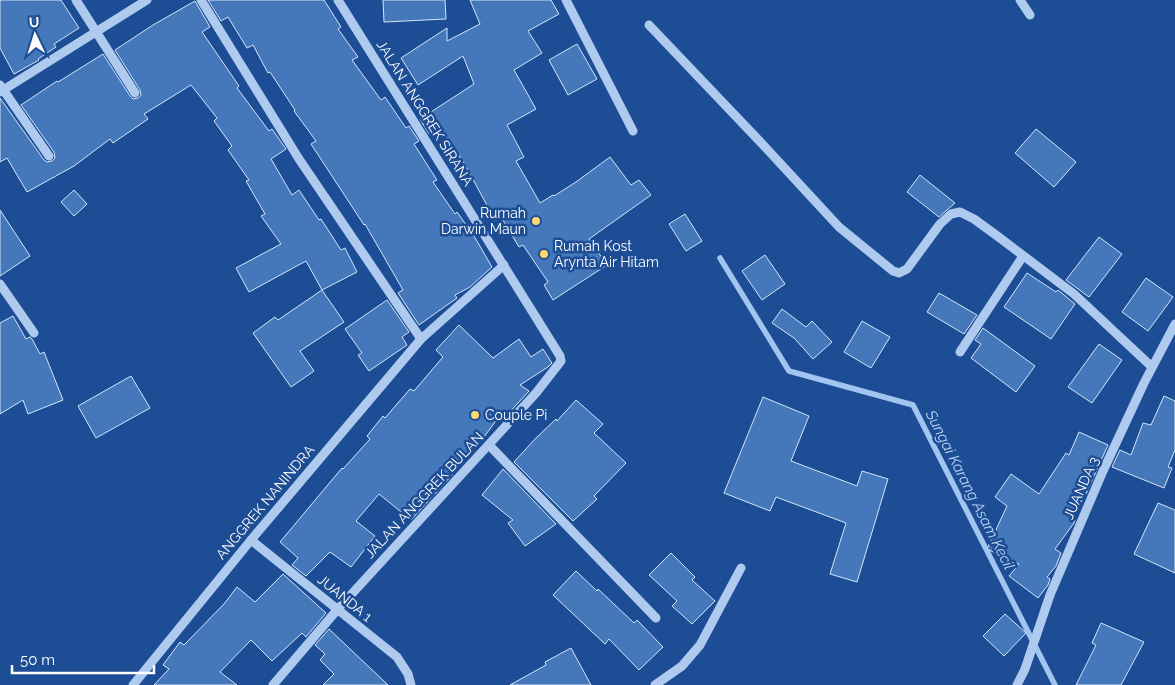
<svg xmlns="http://www.w3.org/2000/svg" width="1175" height="685" viewBox="0 0 1175 685" font-family="Raleway,sans-serif">
<style>
.lines{fill:none;stroke-linecap:round;stroke-linejoin:round}
.stream{stroke:#a2c4f1;stroke-width:5.5}
.building{fill:#4577bb;stroke:#d5e5fa}
.minor{stroke:#afcaef;stroke-width:9}
.poi-dot{fill:#fed96d;stroke:#1d4d94;stroke-width:2}
.labels{text-anchor:middle;dominant-baseline:central;stroke-width:5;stroke-linejoin:round;paint-order:stroke}
.street-label{font-size:14px;fill:#fff;stroke:#1d4d94}
.poi-label{font-size:14px;fill:#fff;stroke:#1d4d94;text-anchor:start}
.water-label{font-size:15px;font-style:italic;fill:#bbd4f6;stroke:#1d4d94}
</style>
<rect width="100%" height="100%" fill="#1d4d94"/>
<g class="lines">
<path class="stream" d="M720,258L789,371L913,405L1055,685"/>
</g>
<g class="building">
<path d="M0,0H61L79,28L54,44L56,47L38,59L39,60L14,74L0,48Z"/>
<path d="M208,0H324L341,27L338,29L358,57L352,60L381,100L385,97L406,128L409,126L419,141L414,144L437,180L433,182L455,214L457,212L474,236L492,267L470,287L455,295L457,298L419,325L398,293L403,290L365,224L364,225L311,144L316,141L294,111L295,110L270,72L268,73L253,45L247,48L228,17L221,21Z"/>
<path d="M383,0H445L446,19L384,22Z"/>
<path d="M470,0H551L559,14L528,31L542,53L514,70L536,109L507,125L524,157L516,161L540,203L553,195L554,196L576,182L610,157L631,185L639,180L651,195L589,239L607,265L553,300L544,285L548,282L523,245L519,247L501,217L495,220L464,163L442,131L439,128L429,134L420,119L474,84L463,56L418,85L401,58L447,28V41L480,24Z"/>
<path d="M195,1L210,27L202,32L239,86L237,88L269,131L272,129L286,149L271,159L292,195L299,190L319,220L321,219L341,250L345,248L357,272L322,290L306,261L249,292L236,268L281,244L261,216L265,214L246,181L249,180L228,150L232,146L214,121L217,118L191,85L144,114L148,119L113,143L110,139L74,166L27,192L7,158L0,162V98L44,160L47,162L52,161L55,158L54,152L21,105L57,81L58,82L103,54L130,96L133,99L138,98L141,95L140,90L115,50L153,25Z"/>
<path d="M577,44L597,79L568,95L549,60Z"/>
<path d="M1036,129L1076,162L1054,187L1015,153Z"/>
<path d="M920,175L955,203L939,217L907,192Z"/>
<path d="M74,190L87,204L74,216L61,202Z"/>
<path d="M0,210L30,256L0,276Z"/>
<path d="M685,214L702,241L686,251L669,224Z"/>
<path d="M1099,237L1122,254L1089,297L1066,280Z"/>
<path d="M765,255L785,284L762,300L742,271Z"/>
<path d="M1027,273L1056,292L1058,290L1075,304L1051,339L1004,307Z"/>
<path d="M1146,278L1173,297L1148,331L1122,312Z"/>
<path d="M322,290L344,322L300,351L314,371L291,387L253,333L275,317L278,320Z"/>
<path d="M939,293L977,315L964,334L927,312Z"/>
<path d="M387,300L409,332L402,337L407,345L369,371L358,355L362,353L345,329Z"/>
<path d="M782,309L806,327L812,321L832,342L813,359L794,338L772,323Z"/>
<path d="M13,316L26,339L30,337L32,339L40,354L44,352L63,400L28,414L23,400L0,414V323Z"/>
<path d="M862,321L890,337L871,368L844,352Z"/>
<path d="M459,325L493,358L519,339L531,357L543,349L552,363L548,367L520,385L529,391L508,414L503,411L484,437L482,435L450,471L453,474L411,520L379,494L356,521L375,536L351,567L330,552L306,576L292,565L298,558L280,542L342,468L343,469L370,439L367,436L383,416L385,418L410,389L414,391L443,357L436,350Z"/>
<path d="M983,328L1035,366L1016,392L971,358L981,344L975,340Z"/>
<path d="M1099,344L1122,360L1092,403L1068,387Z"/>
<path d="M131,376L150,408L96,438L78,406Z"/>
<path d="M1164,396L1175,401V450L1168,467L1172,468L1164,488L1112,467L1120,450L1131,455L1143,423L1151,425Z"/>
<path d="M763,397L809,416L791,461L857,486L862,471L888,479L857,582L830,574L846,523L776,497L770,511L724,493Z"/>
<path d="M576,400L603,424L594,433L626,463L594,496L597,499L573,521L514,462L535,439L556,419L557,421Z"/>
<path d="M1079,432L1108,445L1086,494L1071,517L1075,520L1074,523L1055,549L1061,553L1056,566L1047,577L1050,579L1048,585L1038,598L1009,576L1019,564L987,549L1007,506L995,497L1011,474L1039,494L1066,453L1069,455Z"/>
<path d="M503,469L556,524L525,546L508,523L513,520L482,495Z"/>
<path d="M1158,503L1175,510V573L1134,554Z"/>
<path d="M671,553L695,577L692,580L715,601L692,624L672,606L677,601L649,575Z"/>
<path d="M576,571L597,591L598,589L634,623L637,620L663,647L639,670L609,639L605,644L553,595Z"/>
<path d="M283,574L326,613L306,637L302,633L272,661L251,640L220,672L237,685H154L169,669L163,665L180,642L184,645L224,604L237,587L255,602Z"/>
<path d="M1005,614L1026,633L1004,656L983,636Z"/>
<path d="M1101,623L1144,642L1121,685H1076L1096,645L1092,643Z"/>
<path d="M329,629L388,685H323L334,674L320,660L325,654L315,645Z"/>
<path d="M571,648L591,685H510L546,665L545,662Z"/>
</g>
<g class="lines">
<g class="minor">
<path d="M76,0L135,93"/>
<path d="M201,0L299,159L421,339"/>
<path d="M566,0L633,131"/>
<path d="M1020,0L1030,15"/>
<path d="M649,25L766,148L839,227L893,271L899,273L907,269L940,224L951,214L960,212L974,219L996,235L1074,294L1152,367"/>
<path d="M0,85L49,156"/>
<path d="M0,92L147,0"/>
<path d="M0,284L34,333"/>
<path d="M960,352L1023,256"/>
<path d="M489,445L656,618"/>
<path d="M251,540L397,657L408,674L411,685"/>
<path d="M133,685L251,540L421,339L504,265"/>
<path d="M273,685L337,610L536,393L561,361L560,356L338,0"/>
<path d="M655,685L682,666L700,645L741,568"/>
<path d="M1017,685L1025,669L1050,595L1103,471L1144,383L1175,324"/>
</g>
</g>
<g class="poi-dot">
<circle cx="536" cy="221" r="5"/>
<circle cx="544" cy="254" r="5"/>
<circle cx="475" cy="415" r="5"/>
</g>
<g class="labels">
<g class="street-label">
<text transform="translate(425 113) rotate(58)">JALAN ANGGREK SIRANA</text>
<text transform="translate(1081 488) rotate(-66)">JUANDA 3</text>
<text transform="translate(424 495) rotate(-47)">JALAN ANGGREK BULAN</text>
<text transform="translate(265 502) rotate(-50)">ANGGREK NANINDRA</text>
<text transform="translate(345 598) rotate(39)">JUANDA 1</text>
</g>
<g class="poi-label">
<text x="526" y="213" text-anchor="end">Rumah<tspan x="526" dy="16">Darwin Maun</tspan></text>
<text x="554" y="246">Rumah Kost<tspan x="554" dy="16">Arynta Air Hitam</tspan></text>
<text x="485" y="415">Couple Pi</text>
</g>
<g class="water-label">
<text transform="translate(970 490) rotate(63)">Sungai Karang Asam Kecil</text>
</g>
</g>
<g transform="translate(35 35) rotate(356)" stroke="#1d4d94" stroke-width="4" paint-order="stroke">
<path d="M0-4L9 19L0 12L-9 19Z" fill="#ffffff"/>
<text y="-8" font-size="14" font-weight="bold" text-anchor="middle" fill="#ffffff">U</text>
</g>
<path d="M12 665v8h142v-8" fill="none" stroke="#ffffff" stroke-width="2.5"/>
<text x="20" y="665" font-size="15" fill="#ffffff" stroke="#1d4d94" stroke-width="4" paint-order="stroke">50 m</text>
</svg>
